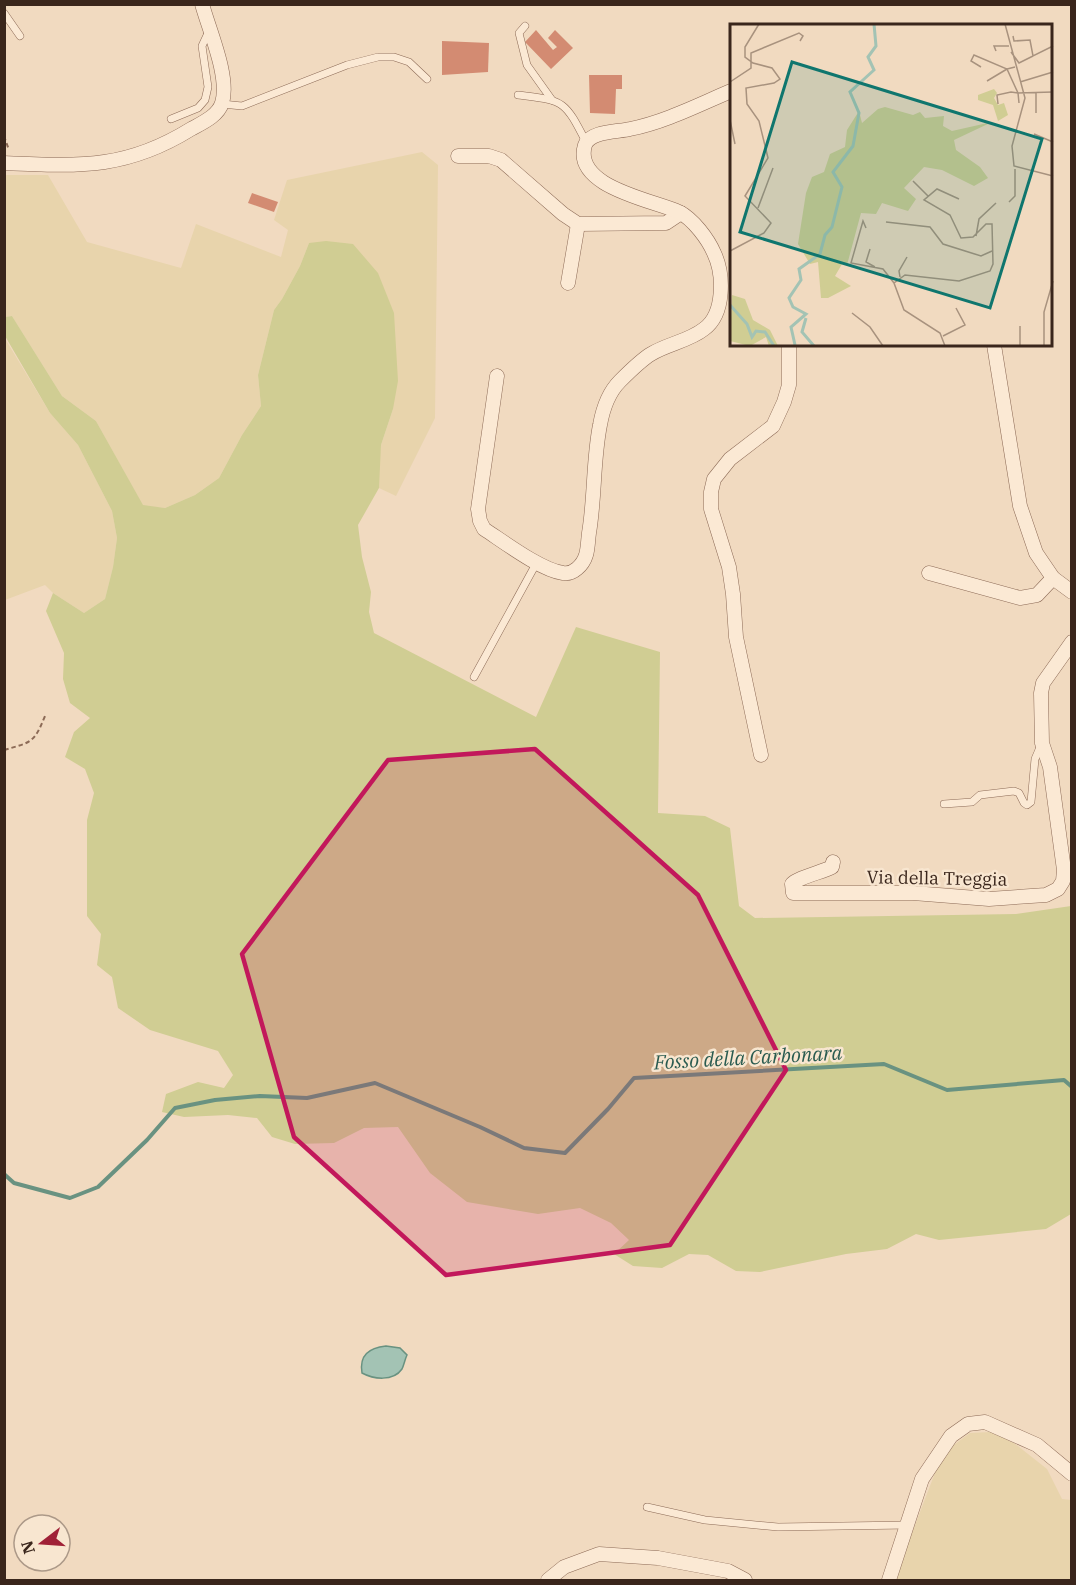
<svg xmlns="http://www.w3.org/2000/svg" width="1076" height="1585" viewBox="0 0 1076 1585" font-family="'IBM Plex Serif',serif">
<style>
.farmland{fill:#e8d4ac}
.green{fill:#d0cd93}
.water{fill:#a3c3b4;stroke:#699281;stroke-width:1.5}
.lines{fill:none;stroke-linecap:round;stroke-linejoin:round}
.stream{stroke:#699281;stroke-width:4}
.building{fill:#d38b72}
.lane-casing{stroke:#8c6a56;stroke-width:8}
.street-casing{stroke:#8c6a56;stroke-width:15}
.path{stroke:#8c6a56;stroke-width:2;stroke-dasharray:4.5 3;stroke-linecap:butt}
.lane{stroke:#fbe9d4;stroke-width:7}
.street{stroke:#fbe9d4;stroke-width:14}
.marked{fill:#c2185b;fill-opacity:0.2;stroke:#c2185b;stroke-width:4.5;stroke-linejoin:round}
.labels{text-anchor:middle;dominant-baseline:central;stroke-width:5;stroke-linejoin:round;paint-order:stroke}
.street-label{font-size:18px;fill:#3a261c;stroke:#f8e6d0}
.water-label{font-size:20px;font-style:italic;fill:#2a5b50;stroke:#f8e6d0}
.inset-river{fill:none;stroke:#a3c3b4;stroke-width:3}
.inset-road{fill:none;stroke:#a8927e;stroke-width:1.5}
.view{fill:#0f766e;fill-opacity:0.15;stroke:#0f766e;stroke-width:3}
.inset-edge{fill:none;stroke:#3a261c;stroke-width:3}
</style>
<rect width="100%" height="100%" fill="#f1dac0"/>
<g class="farmland">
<path d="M422,152L438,165L435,418L396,496L379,488L378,474L381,445L393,409L309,243L300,266L282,299L274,310L258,375L261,406L242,435L219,478L195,495L165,508L143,506L96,421L62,396L12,316L5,317L4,175H48L87,242L181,268L196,224L281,257L288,230L274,220L287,180Z"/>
<path d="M4,337L50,413L78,445L112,511L117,538L113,567L105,599L84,613L53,593L45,585L5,600Z"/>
<path d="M991,1432L1014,1443L1047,1469L1062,1499L1071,1500V1580H894L938,1465L951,1447L970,1433Z"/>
</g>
<path class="green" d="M326,241L353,244L378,273L394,313L398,381L393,409L381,445L379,488L358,525L362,557L371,592L369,612L374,633L536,717L576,627L660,652L658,813L705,816L730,828L739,906L755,918L1016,914L1071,906V1214L1046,1229L939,1240L916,1234L887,1249L846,1254L760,1272L736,1271L708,1255L689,1254L662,1268L633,1266L614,1254L629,1240L611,1223L580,1208L538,1214L467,1202L430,1173L398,1127L364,1128L334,1143L295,1144L272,1137L257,1118L228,1115L184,1117L162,1112L166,1094L198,1082L224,1088L233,1075L218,1051L150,1030L118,1008L112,977L97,965L101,934L87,916V820L94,793L85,769L65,757L74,732L90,718L70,703L63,679L64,653L46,611L53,593L84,613L105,599L113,567L117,538L112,511L78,445L50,413L5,336V317L12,316L62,396L96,421L143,505L165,508L195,495L219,478L242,435L261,406L258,375L274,310L282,299L300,266L309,243Z"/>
<path class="water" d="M386,1346L400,1348L407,1355C405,1359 404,1365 402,1369C393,1382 373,1379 362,1373C359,1355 369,1348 386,1346Z"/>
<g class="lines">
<path class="stream" d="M4,1174L14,1183L70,1198L98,1187L147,1140L175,1108L215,1100L260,1096L307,1098L375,1083L480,1127L524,1148L565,1153L608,1109L634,1078L884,1064L947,1090L1064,1080L1072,1087"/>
</g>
<g class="building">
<path d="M536,30L553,50L557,47L548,38L555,30L573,48L551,69L525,42Z"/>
<path d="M442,41L489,43L488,72L442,75Z"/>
<path d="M589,75H622V89H616L615,114L590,113Z"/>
<path d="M252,193L278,202L274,212L248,203Z"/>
</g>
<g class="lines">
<defs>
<g id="lane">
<path d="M4,13L20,36"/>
<path d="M525,26L519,33L527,65L552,100"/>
<path d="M518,95C564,101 564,99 586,142"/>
<path d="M222,104L242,106L347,65L378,57H394L409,62L427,79"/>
<path d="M171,119L198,108L205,100L208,87L202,46L209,31"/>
<path d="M474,677L537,562"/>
<path d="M944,804L972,802L980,795L1014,791L1019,793L1024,803L1027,805L1031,802L1035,759L1041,745"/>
<path d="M647,1507L705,1520L778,1527L907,1525"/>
</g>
<g id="street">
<path d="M458,156H489L501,160L563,214L578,224L666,223L681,213"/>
<path d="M4,163C78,166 125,170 191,129C202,123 218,116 222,103C230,77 209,30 202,4"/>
<path d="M568,283L578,224"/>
<path d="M994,345L1020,506L1036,553L1053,578L1072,592"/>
<path d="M497,376L478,509L480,521L484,529C504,542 541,570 563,573C573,575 583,565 586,555C588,549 588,540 589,533C595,497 593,460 600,425C603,408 608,393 620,381C629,372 641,360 651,354C667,344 689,341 704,329C725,314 724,274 714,253C708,239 693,219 679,212C653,200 572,187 585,145C590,131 617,132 630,129C665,122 698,105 731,91"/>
<path d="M929,573L1020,598L1037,595L1053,578"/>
<path d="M761,755L736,637L733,594L729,567L711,509V492L714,479L730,459L773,426L784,402L789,385V345"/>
<path d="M833,862L832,867C822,872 797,878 792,884L793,893H913L989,899L1046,895L1058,889L1063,881L1064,870L1050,767L1042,743L1041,693L1043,683L1072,642"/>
<path d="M548,1580L564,1567L599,1554L658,1558L728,1571L745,1580"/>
<path d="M889,1580L922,1479L951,1436L968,1424L985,1422L1037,1445L1072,1474"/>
</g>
</defs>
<use href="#lane" class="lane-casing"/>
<use href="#street" class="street-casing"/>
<g class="path">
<path d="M4,136L9,150"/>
<path d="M4,750C32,742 34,743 45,716"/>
</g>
<use href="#lane" class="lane"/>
<use href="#street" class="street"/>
</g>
<path class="marked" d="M535,749L698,895L786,1070L670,1245L446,1275L294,1137L242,954L388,760Z"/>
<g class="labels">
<g class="street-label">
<text transform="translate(937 878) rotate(1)">Via della Treggia</text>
</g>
<g class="water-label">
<text transform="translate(748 1057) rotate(-3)">Fosso della Carbonara</text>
</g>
</g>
<g transform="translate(730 24)">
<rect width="322" height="322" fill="#f1dac0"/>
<path d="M264,65L267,69L264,74L268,81L274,79L278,91L268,97L263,81L248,76V71ZM155,83L183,91L190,88L195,94L214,92L213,102L222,107L262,98L224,116L226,126L250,143L258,154L244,162L212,146L194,143L174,164L186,175L178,187L152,179L146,190L131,189L117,241L112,240L105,252L121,262L98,274H91L88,238L80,240L68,220L76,169L82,153L94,148L100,130L115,123L117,106L129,87L132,99L148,85ZM2,271L15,275L23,296L40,306L48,322H39L36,313L20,322L0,317Z" fill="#d0cd93"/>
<path class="inset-river" d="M0,281L17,300L22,313L26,307L35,308L44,322M76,294L72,308L84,322M65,321L61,303L76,290L63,283L59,274L71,256L69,245L90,230L95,211L102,203L112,163L103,148L123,122L129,89L120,68L144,46L138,33L146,22L144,0"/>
<path class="inset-road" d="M275,0L295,74L282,122L284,142L323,152M283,12L284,17L300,16L303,32L323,22M266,27L264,22H279M281,28L289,39L303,32M251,43L241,37L244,31L277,45L257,57M285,43L277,45L288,69L323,68M0,58L21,44V29L69,9L73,12L70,17M290,58L323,48M306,69V89M268,80L267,71L281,68L288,69L289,79M0,96L5,120M304,110L323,118M183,157L198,172M279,178L285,172V145M28,184L43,144M156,198L200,203L213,220L251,232L262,227M136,204L133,197L121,239L153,245L164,259M246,212L249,195L266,179M140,225L136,238L145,243M0,227L34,209L41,199L15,172L38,134L29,97L17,80L16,64L44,59L50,55L42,44L23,39L15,33V23L29,0M170,253L169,247L177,233M122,289L140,303L153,322M290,302V322M213,312L235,301L226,284M215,322L210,309L174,286L164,259L175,251L229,257L260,247L263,240L262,200H256L243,213L231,214L220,191L194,176L207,165L229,175M314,322V288L323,257"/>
<path class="view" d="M62,38L312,115L260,284L10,208Z"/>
<rect width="322" height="322" class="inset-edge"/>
</g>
<rect width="1076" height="1585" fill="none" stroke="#3a261c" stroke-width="12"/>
<g transform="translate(42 1543) rotate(253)"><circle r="28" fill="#f8e6d0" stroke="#ac9988" stroke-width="1.5"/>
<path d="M0-4.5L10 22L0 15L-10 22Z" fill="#a02137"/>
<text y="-9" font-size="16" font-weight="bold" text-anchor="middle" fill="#3a261c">N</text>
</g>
</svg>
